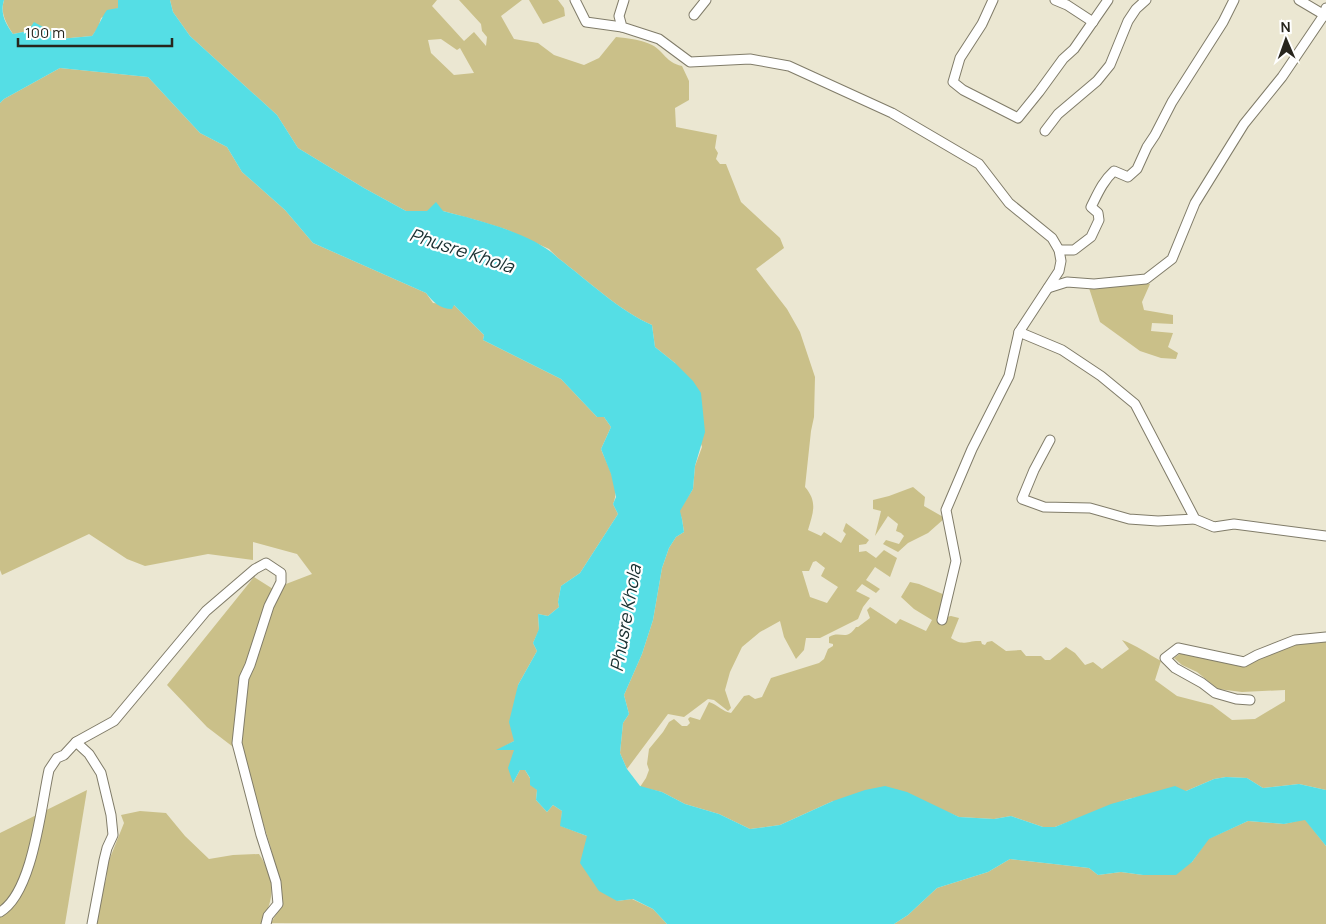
<svg xmlns="http://www.w3.org/2000/svg" width="1326" height="924" viewBox="0 0 1326 924" font-family="Manrope,sans-serif">
<style>
.green{fill:#cac089;fill-rule:evenodd}
.water{fill:#55dee5}
.lines{fill:none;stroke-linecap:round;stroke-linejoin:round}
.street-casing{stroke:#807c69;stroke-width:11}
.street{stroke:#fff;stroke-width:9}
.labels{text-anchor:middle;dominant-baseline:central;stroke-width:4.5;stroke-linejoin:round;paint-order:stroke}
.water-label{font-size:18px;font-style:italic;fill:#182f30;stroke:#fff}
</style>
<rect width="100%" height="100%" fill="#ebe7d2"/>
<g class="green">
<path d="M4,0H118V8L101,18L98,28L92,36L59,39L52,32L28,31L13,34C6,23 0,13 4,0Z"/>
<path d="M170,0H437L432,6L464,41L474,32L486,46L487,37L482,31L481,24L459,0H522L501,16L514,39L538,43L554,55L584,65L599,58L616,37C628,38 642,40 652,45C665,52 665,62 682,66L689,81V100L675,108L676,127L717,135L715,148L718,153L716,159L720,164H726L741,202L780,238L784,248L756,269L787,309L800,332L815,377L814,417L811,431L805,487C818,502 813,513 808,530L821,536L824,532L841,543L846,534L843,531L846,523L869,540L866,544L859,545V552L866,551L876,558L884,550L897,558L890,577L875,567L866,580L880,589L876,593L862,584L856,591L870,598L863,607L858,619L820,638H806L804,650L796,659L784,637L780,621L760,632L742,647L730,672L725,690L731,708L728,711L714,700L708,699L684,717L668,714L627,769L620,753L623,723L629,714L624,695L642,654L653,620L662,568L669,548L676,537L684,532L682,519L679,511L693,489L695,466L702,447L675,363L655,347L652,325C621,312 586,279 558,258L549,249L505,229L476,220L443,211H406L364,188L298,148L277,115L190,36L173,12ZM441,39L457,50L460,48L474,73L454,75L431,53L428,40ZM816,561L825,568L821,576L838,587L827,603L810,597L802,571H809L813,562Z"/>
<path d="M529,0H558L564,8L565,16L543,24Z"/>
<path d="M60,68L148,77L200,133L227,147L242,172L285,210L313,243L426,293L433,303L454,305L484,335L483,340L561,379L597,417H604L611,427L601,449C607,465 621,487 613,504L618,514L580,573L561,586L558,602L559,607L548,616L538,614L539,630L533,643L537,651L518,685L514,741L498,750H514L513,783L520,770H525L537,790L536,800L547,812L553,805L562,811L561,826L587,836L617,901L632,899L653,909L667,924L271,923L281,906L280,884L270,845L241,753L207,727L167,685L254,577L273,589L312,574L297,554L253,542V560L208,554L145,566L127,559L89,534L2,575L0,570V103L4,99Z"/>
<path d="M1145,284H1150L1142,302L1144,310L1173,315V324L1152,323L1151,331L1173,333L1168,347L1178,353L1176,359L1161,358L1140,351L1100,322L1089,288L1101,285Z"/>
<path d="M913,487L925,497L924,506L945,518L928,533L908,543L898,552L883,544L886,540L899,544L904,536L901,533L896,531L898,524L888,516L875,536L881,511L873,509V500L889,496Z"/>
<path d="M910,582L919,584L945,595L946,617L951,616L959,618L951,638C964,647 967,640 981,641L982,644L985,645L987,642L992,641L1006,651L1021,650L1026,656H1041L1045,660H1050L1066,647L1075,653L1085,665L1093,662L1102,669L1129,649L1122,640C1136,645 1148,654 1161,661L1155,680L1177,696L1212,705L1232,720L1255,719L1285,701V690L1242,692L1218,689L1197,672L1182,665L1174,658L1184,651L1244,663L1302,641L1326,639V790L1299,784L1263,788L1247,778L1226,777L1214,779L1186,791L1148,795L1128,799L1055,827H1043L1011,816L994,819L959,817L940,809L833,801L780,825L750,829L719,814L685,804L662,792L640,787L646,778L649,770L647,764L649,749L663,732L669,722L674,719L682,726H687L690,723L688,719L690,717L700,720L709,702C718,705 723,712 731,713L744,696L749,695L755,699L762,697L771,678L819,663L824,659L828,649L833,646V644L829,643V637C841,630 846,642 856,627H858L870,618L867,610L870,607L896,624L900,619L926,631L932,620L914,609L901,597Z"/>
<path d="M87,790L65,924H0V833Z"/>
<path d="M140,811L166,813L185,836L209,859L233,855L259,854C276,880 275,897 261,924H95L99,898L106,880L108,863L124,823L121,815Z"/>
<path d="M1305,819L1326,846V924H894L908,915L937,888L988,872L1010,859L1089,868L1098,875L1121,872L1143,875L1192,862L1208,839L1248,821L1284,824Z"/>
</g>
<path class="water" d="M0,0H4C0,13 5,23 13,34L28,31L34,22L52,32L59,39L92,36C98,28 101,18 107,10L118,8V0H170L173,12L190,36L277,115L298,148L364,188L406,211H427L436,202L443,211C477,220 533,233 558,258C586,279 621,312 652,325L655,347L675,363L693,381L701,393L705,432L695,466L693,489L680,511L682,519L684,532L676,537L669,548L662,568L653,620L642,654L624,695L629,714L623,723L620,753L627,769L640,786L662,792L685,804L719,814L750,829L780,825L833,801L865,790L885,786L907,792L959,817L994,819L1011,816L1043,827H1055L1111,804L1175,786L1186,791L1214,779L1226,777L1247,778L1263,788L1299,784L1326,790V846L1305,820L1284,824L1248,821L1209,839L1192,862L1176,875H1143L1121,872L1098,875L1089,868L1010,859L988,872L937,888L908,915L894,924H667L653,909L633,899L617,901L599,891L580,863L587,836L560,826L562,811L553,805L547,812L536,800L537,790L530,785V778L525,770H520L513,783L508,768L514,750H496L514,741L509,722L518,685L537,651L533,643L539,629L538,614L548,616L559,607L558,602L561,586L580,573L618,514L613,504L616,497L611,474L601,449L611,427L604,417H597L561,379L483,340L484,335L454,305L452,309C440,309 433,302 426,293L313,243L285,210L242,172L227,147L200,133L148,77L60,68L4,99L0,103Z"/>
<g class="lines">
<defs>
<g id="street">
<path d="M575,0L586,22L622,27"/>
<path d="M624,0L619,16L622,27L659,39L690,62L750,59L789,66L892,113L979,164L1009,203L1052,238L1059,250L1061,261L1059,271L1019,332L1009,376L972,449L946,510L956,561L942,620"/>
<path d="M993,0L982,24L960,58L953,82L963,90L1018,118L1039,92L1063,59L1074,49L1108,0"/>
<path d="M1055,0L1067,5L1093,22"/>
<path d="M1299,0L1326,16"/>
<path d="M694,15L706,0"/>
<path d="M1045,131L1058,114L1097,81L1110,65L1128,21L1136,9L1146,0"/>
<path d="M1059,250H1074L1091,237L1099,220L1098,213L1091,207C1098,193 1103,181 1114,171L1128,177L1137,169L1147,147L1155,135L1172,102L1223,22L1234,0"/>
<path d="M1048,288L1067,282L1094,284L1146,279L1172,259L1195,203L1244,124L1282,77L1324,15L1326,8"/>
<path d="M1019,332L1062,350L1101,376L1135,404L1195,519L1214,527L1234,524L1326,536"/>
<path d="M1050,440L1034,470L1022,499L1044,507L1090,508L1129,519L1158,521L1195,519"/>
<path d="M1250,700L1236,699L1215,693L1202,683L1175,668L1165,658L1178,648L1244,662L1257,655L1295,640L1326,637"/>
<path d="M76,742L89,754L101,773L111,815L113,835L107,848L104,860L92,924"/>
<path d="M0,912C33,893 41,806 49,770L57,758L64,755L76,742L114,721L206,611L255,569L266,563L281,573V582L269,606L250,665L244,678L237,743L261,835L276,882L278,904L268,916L266,924"/>
</g>
</defs>
<use href="#street" class="street-casing"/>
<use href="#street" class="street"/>
</g>
<g class="labels">
<g class="water-label">
<text transform="translate(462 250) rotate(18)">Phusre Khola</text>
<text transform="translate(625 618) rotate(-80)">Phusre Khola</text>
</g>
</g>
<g transform="translate(1286 40) rotate(358)" stroke="#ffffff" stroke-width="4" paint-order="stroke">
<path d="M0-4L9 19L0 12L-9 19Z" fill="#27251d"/>
<text y="-8" font-size="14" font-weight="bold" text-anchor="middle" fill="#27251d">N</text>
</g>
<path d="M18 38v8h154v-8" fill="none" stroke="#27251d" stroke-width="2.5"/>
<text x="25" y="38" font-size="15" fill="#27251d" stroke="#ffffff" stroke-width="4" paint-order="stroke">100 m</text>
</svg>
